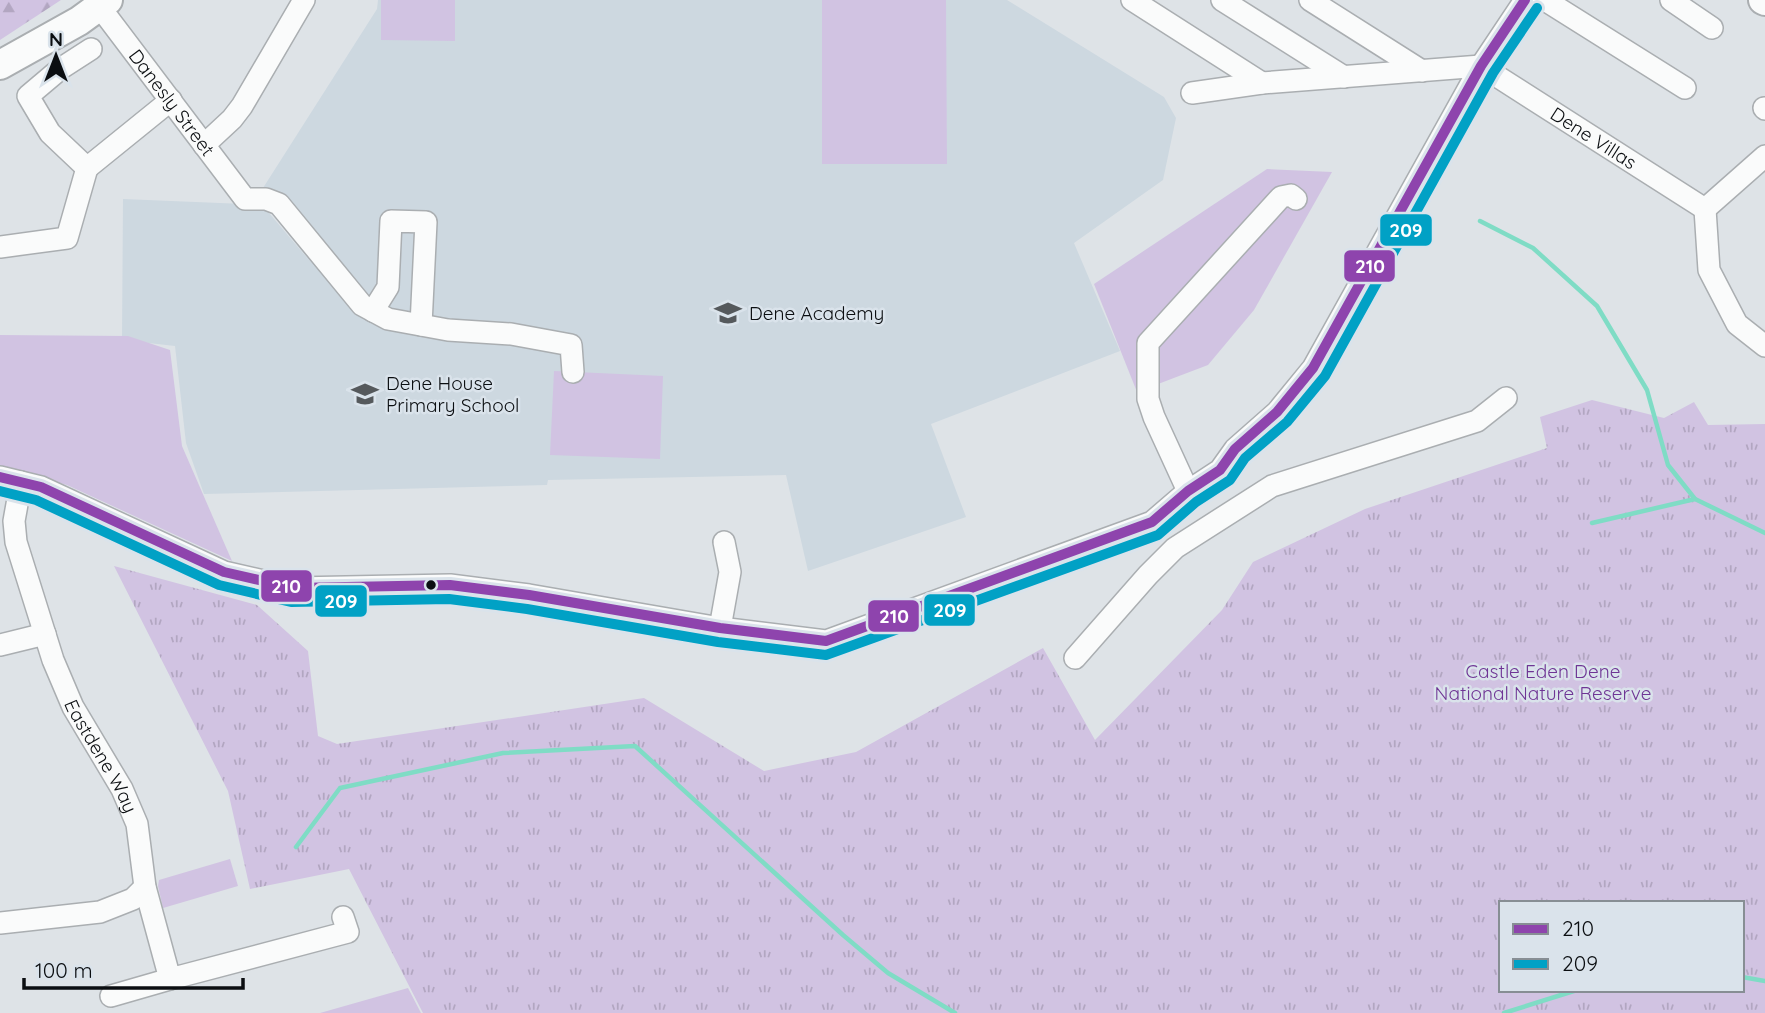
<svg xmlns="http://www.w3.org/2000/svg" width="1765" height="1013" viewBox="0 0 1765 1013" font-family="Quicksand,sans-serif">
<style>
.built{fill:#cdd8e0}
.green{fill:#d1c3e2}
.forest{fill:url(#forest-firs)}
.park{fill:url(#park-tufts);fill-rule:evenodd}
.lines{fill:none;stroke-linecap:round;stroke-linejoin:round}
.stream{stroke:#7fdcc5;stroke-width:4.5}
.minor-casing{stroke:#aaaeb1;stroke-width:24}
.major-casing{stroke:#aaaeb1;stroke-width:32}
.minor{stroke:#fafbfb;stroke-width:21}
.major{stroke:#fafbfb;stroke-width:28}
.bus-1-casing{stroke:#dae3eb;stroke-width:16}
.bus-2-casing{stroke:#dae3eb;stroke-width:16}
.bus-1{stroke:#8e44ad;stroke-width:10}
.bus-2{stroke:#01a1c5;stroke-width:10}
.bus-dot{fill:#0b0e11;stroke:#dae3eb;stroke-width:2.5}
.labels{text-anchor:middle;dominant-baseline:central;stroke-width:5;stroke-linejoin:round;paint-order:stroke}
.street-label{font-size:19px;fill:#0b0e11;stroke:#dae3eb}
.poi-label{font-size:19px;fill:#0b0e11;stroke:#dae3eb;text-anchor:start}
.park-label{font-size:19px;fill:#6f3595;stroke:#dae3eb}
.line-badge{stroke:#dae3eb;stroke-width:2.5}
.badge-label{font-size:19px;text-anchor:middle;font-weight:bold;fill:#fff}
</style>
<defs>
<pattern id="forest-firs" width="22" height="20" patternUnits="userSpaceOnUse" patternTransform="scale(1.75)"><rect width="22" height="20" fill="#d1c3e2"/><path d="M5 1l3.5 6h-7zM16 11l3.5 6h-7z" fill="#b2a6c1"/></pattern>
<pattern id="park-tufts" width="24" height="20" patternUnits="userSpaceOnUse" patternTransform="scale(1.75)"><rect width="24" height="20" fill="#d1c3e2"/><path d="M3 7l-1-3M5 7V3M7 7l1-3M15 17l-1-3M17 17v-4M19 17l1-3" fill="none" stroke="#b2a6c1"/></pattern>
</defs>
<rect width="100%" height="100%" fill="#dee3e7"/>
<path class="built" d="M378,0H1007L1164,97L1176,118L1163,180L1074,243L1120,351L931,424L966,517L808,571L786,475L548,480L547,485L204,494L186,443L175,346L122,340L123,199L268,205L269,213L314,266L270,212L271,193L263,188L377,9Z"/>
<g class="green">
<path d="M381,0H455V41L381,40Z"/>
<path d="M822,0H946L947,164H822Z"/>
<path d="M1267,169L1332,172L1254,310L1208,365L1137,392L1094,284Z"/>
<path d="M0,335L128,336L170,350L182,446L232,561L67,485L0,466Z"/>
<path d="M554,371L663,376L660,459L550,455Z"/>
<path d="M230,859L238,886L163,908L158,886L159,880Z"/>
<path d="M408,988L421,1013H320Z"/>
</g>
<path class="forest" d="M0,0H61L0,40Z"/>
<path class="park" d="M1592,400L1664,418L1694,402L1708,425L1765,424V1013H423L349,869L250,889L228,791L114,566L257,605L308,651L318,736L337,744L644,698L764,771L856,752L1043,648L1095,740L1222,610L1253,562L1365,509L1547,448L1540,417ZM1501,903H1742V990H1501Z"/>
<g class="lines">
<g class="stream">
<path d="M1480,221L1533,248L1597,306L1647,390L1668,465L1695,499L1765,533"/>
<path d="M1592,523L1695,499"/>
<path d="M296,847L340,788L503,753L635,746L843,935L888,973L955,1013"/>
<path d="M1742,977L1765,981"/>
<path d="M1504,1013L1577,990"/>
</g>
<defs>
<g id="minor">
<path d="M1132,0L1262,83"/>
<path d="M1222,0L1344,77"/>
<path d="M1310,0L1422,71"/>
<path d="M1545,0L1685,88"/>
<path d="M1671,0L1712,28"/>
<path id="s1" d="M99,6L245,199H266L279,204L362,305L388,319L448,330L511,334L571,345L573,372"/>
<path d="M91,49L60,69L28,96L50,133L87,168L171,100"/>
<path id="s2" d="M1192,93L1262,83L1481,66L1705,209"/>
<path d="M1764,108L1765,109"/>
<path d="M204,145L232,119L242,106L304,0"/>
<path d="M1705,209L1709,270L1737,324L1765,346"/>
<path d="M1705,209L1765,156"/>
<path d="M0,247L67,238L87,168"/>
<path d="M373,311L388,287L391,221L426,222L421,325"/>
<path d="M0,477L41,487L224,572L294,588L450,585L529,595L720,628L826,641L1152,522L1188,491L1220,470L1235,449L1277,412L1313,368L1481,66L1525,0"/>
<path id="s3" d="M21,482L14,521L16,542L53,660L73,707L122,789L137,824L145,887L170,979L348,932L343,917"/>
<path d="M1188,491L1154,417L1148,399V343L1281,197L1291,195L1296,199"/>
<path d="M720,628L730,572L724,542"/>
<path d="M0,645L45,634"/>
<path d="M1075,658L1148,575L1175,548L1272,486L1477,421L1506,398"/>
<path d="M0,923L100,912L133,899L145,887"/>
<path d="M111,996L170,979"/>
</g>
<g id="major">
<path d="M1763,0L1765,1"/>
<path d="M0,65L79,21L108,0"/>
</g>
</defs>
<use href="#minor" class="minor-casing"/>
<use href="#major" class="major-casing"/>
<use href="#minor" class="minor"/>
<use href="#major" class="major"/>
<defs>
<path id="bus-1" d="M0,477L41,487L224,572L294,588L450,585L529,595L720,628L826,641L1152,522L1188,491L1220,470L1235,449L1277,412L1313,368L1481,66L1525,0"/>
<path id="bus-2" d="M0,491L36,500L219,585L291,602L449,599L527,609L718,642L826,655L1158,535L1196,502L1230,480L1245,458L1287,422L1325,376L1493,73L1537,8"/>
</defs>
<use href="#bus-1" class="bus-1-casing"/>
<use href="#bus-2" class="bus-2-casing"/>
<use href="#bus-1" class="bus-1"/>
<use href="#bus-2" class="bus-2"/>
</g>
<defs>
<symbol id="school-bare" viewBox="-9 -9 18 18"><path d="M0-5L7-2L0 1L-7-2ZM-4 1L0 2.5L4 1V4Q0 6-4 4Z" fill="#55595c" stroke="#dae3eb" stroke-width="2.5" paint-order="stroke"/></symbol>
</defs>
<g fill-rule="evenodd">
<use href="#school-bare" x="709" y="294" width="38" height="38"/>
<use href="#school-bare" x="346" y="375" width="38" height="38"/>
</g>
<circle class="bus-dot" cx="431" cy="585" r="6"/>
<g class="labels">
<g class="street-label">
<text stroke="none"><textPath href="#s1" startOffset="121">Danesly Street</textPath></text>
<text stroke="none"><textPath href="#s2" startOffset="424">Dene Villas</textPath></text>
<text stroke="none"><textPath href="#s3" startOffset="292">Eastdene Way</textPath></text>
</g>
<g class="poi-label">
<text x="749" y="313">Dene Academy</text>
<text x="386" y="383">Dene House<tspan x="386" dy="22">Primary School</tspan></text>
</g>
<g class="park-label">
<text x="1543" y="671">Castle Eden Dene<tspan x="1543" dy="22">National Nature Reserve</tspan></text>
</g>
</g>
<g class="line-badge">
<rect x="1379" y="213" width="54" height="34" rx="7" fill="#01a1c5"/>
<rect x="1343" y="249" width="53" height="34" rx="7" fill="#8e44ad"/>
<rect x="260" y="569" width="53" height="34" rx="7" fill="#8e44ad"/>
<rect x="314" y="584" width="54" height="34" rx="7" fill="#01a1c5"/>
<rect x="923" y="593" width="53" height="34" rx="7" fill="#01a1c5"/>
<rect x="867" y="599" width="53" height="34" rx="7" fill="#8e44ad"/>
</g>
<g class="badge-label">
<text x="1406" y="237">209</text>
<text x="1370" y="273">210</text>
<text x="286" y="593">210</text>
<text x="341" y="608">209</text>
<text x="950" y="617">209</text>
<text x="894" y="623">210</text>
</g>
<rect x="1499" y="901" width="245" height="91" fill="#dae3eb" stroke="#878e94" stroke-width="2"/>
<rect x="1513" y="924" width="35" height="10" fill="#8e44ad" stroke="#878e94" stroke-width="2"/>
<text x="1562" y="936" font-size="21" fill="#0b0e11">210</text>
<rect x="1513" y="959" width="35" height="10" fill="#01a1c5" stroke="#878e94" stroke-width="2"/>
<text x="1562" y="971" font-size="21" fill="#0b0e11">209</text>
<g transform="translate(56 56)" stroke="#dae3eb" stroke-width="5" paint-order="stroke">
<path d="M0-5L12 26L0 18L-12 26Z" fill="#0b0e11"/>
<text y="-10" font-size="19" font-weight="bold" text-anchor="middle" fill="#0b0e11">N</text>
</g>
<path d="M24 978v10h219v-10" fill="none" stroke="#0b0e11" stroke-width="3.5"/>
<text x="35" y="978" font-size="21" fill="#0b0e11" stroke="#dae3eb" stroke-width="5" paint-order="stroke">100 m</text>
</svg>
